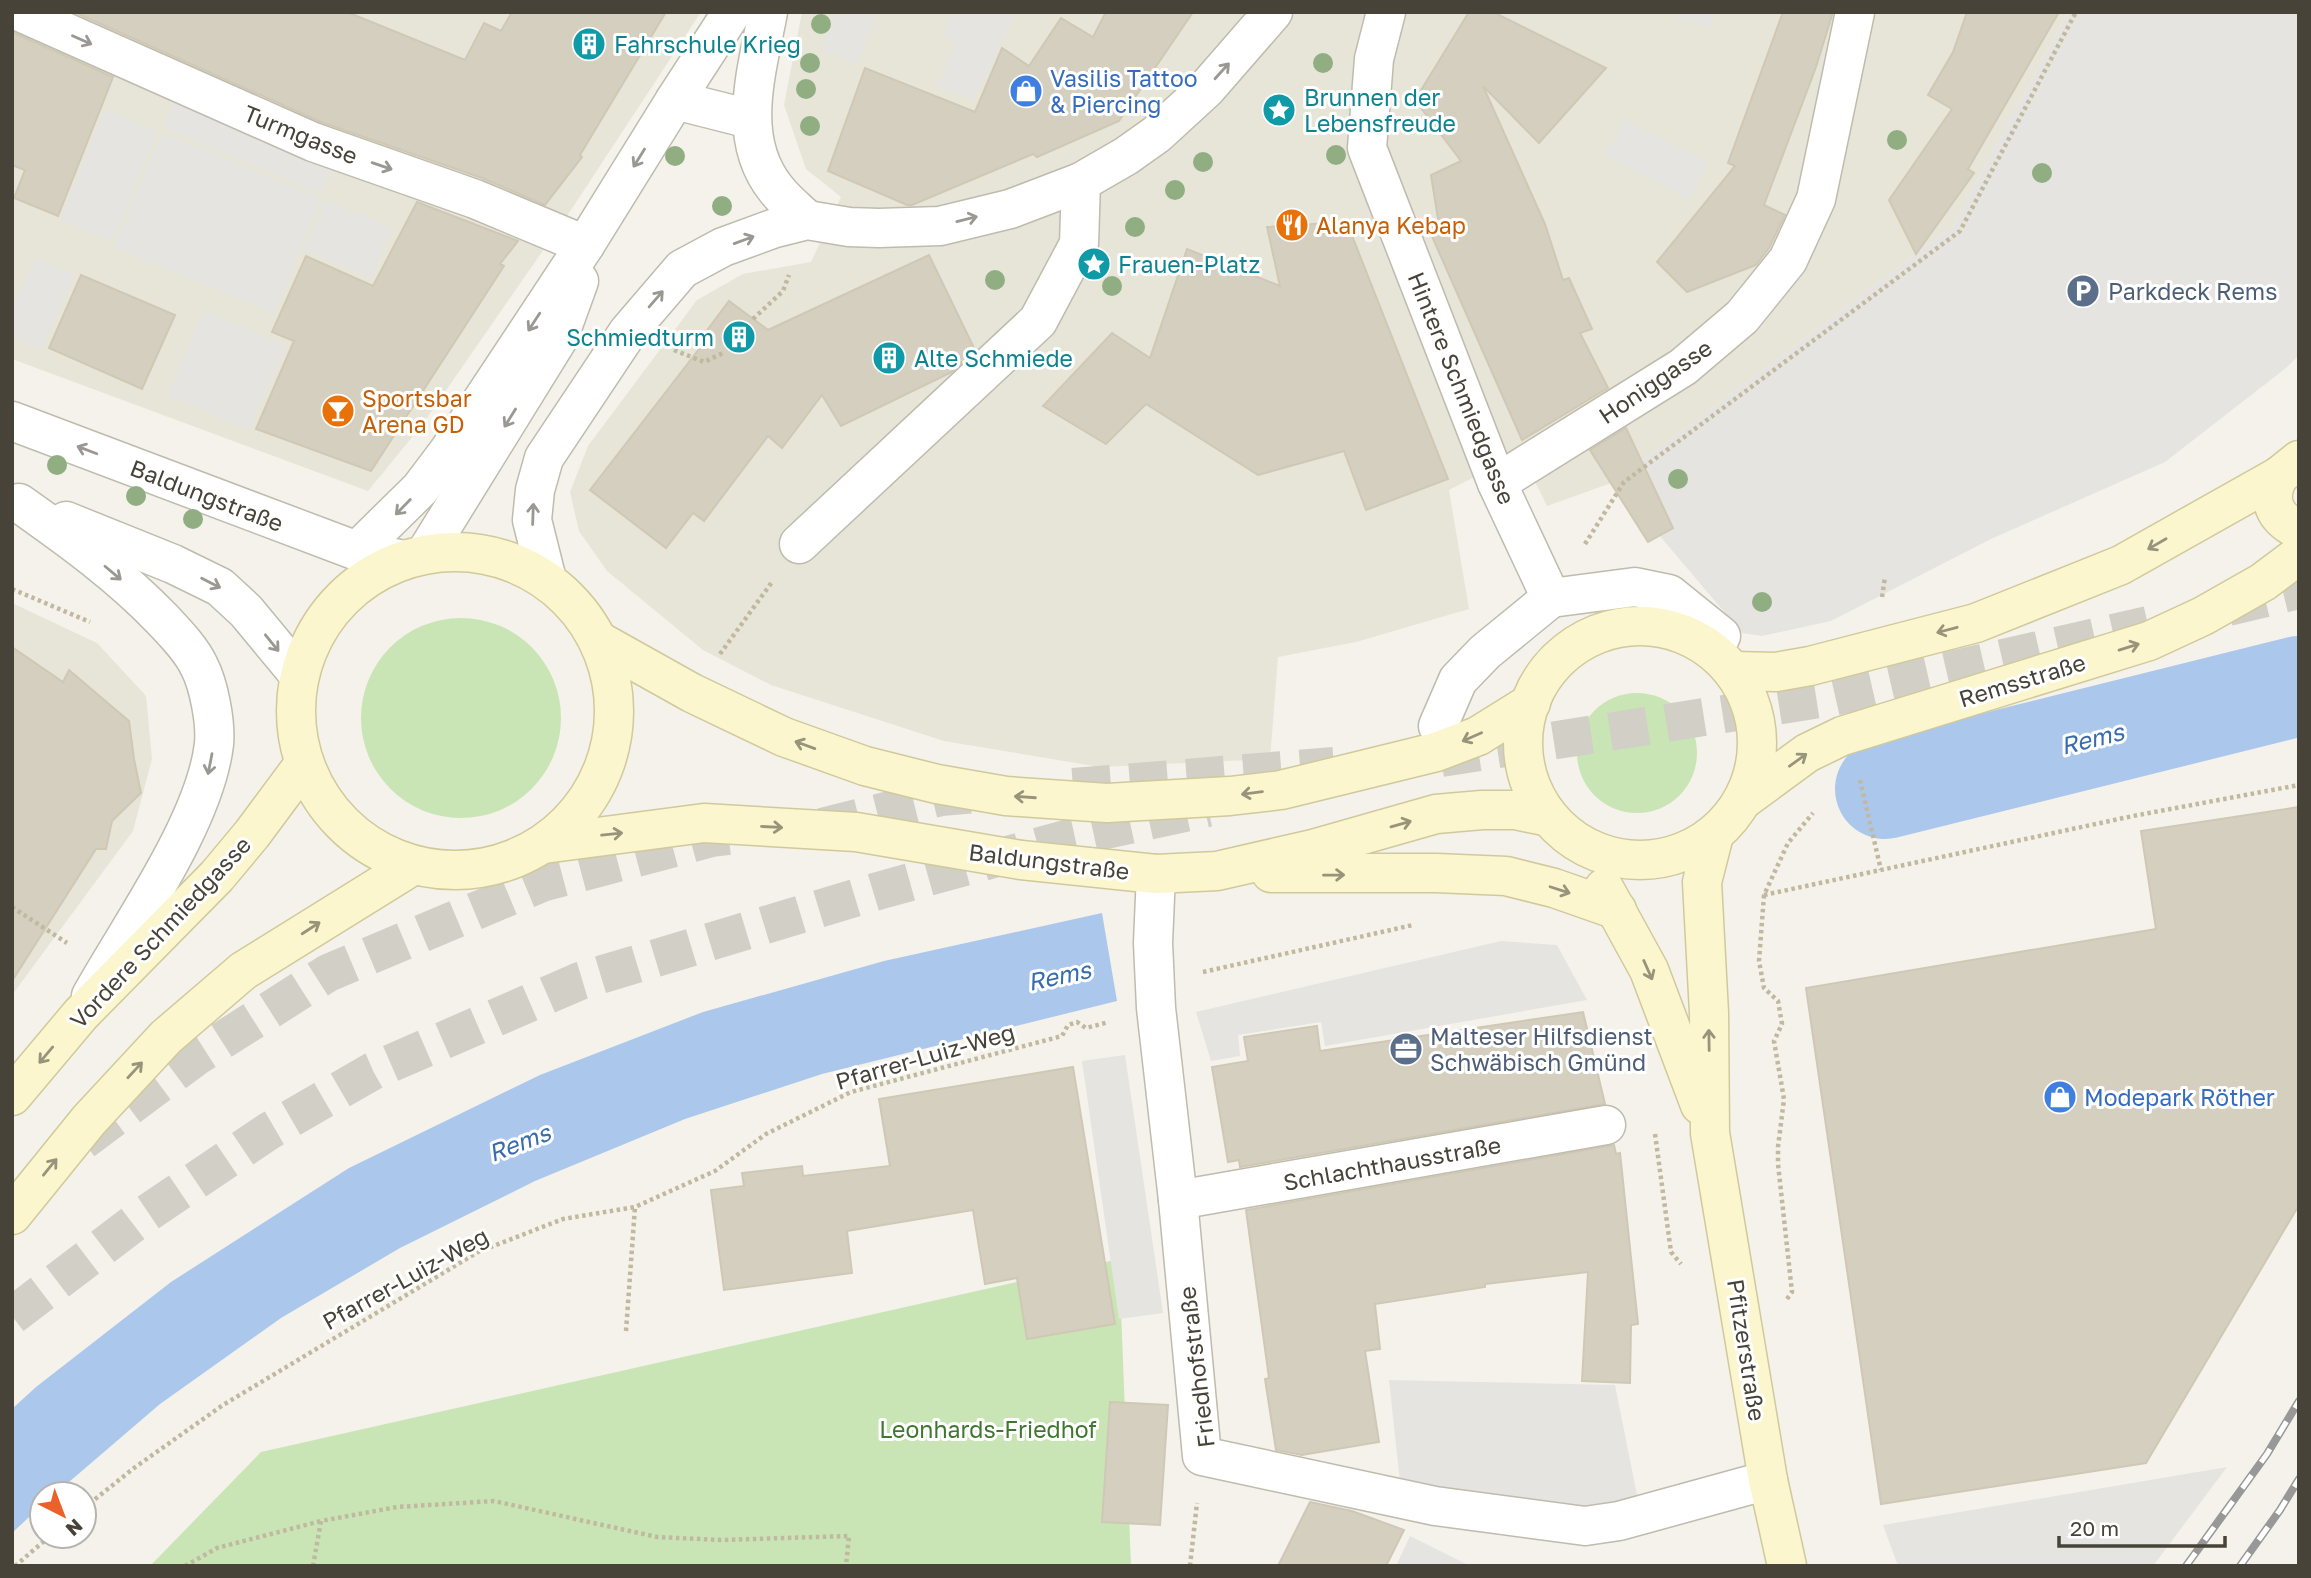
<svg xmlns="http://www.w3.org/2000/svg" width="2311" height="1578" viewBox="0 0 2311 1578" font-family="'Golos Text',sans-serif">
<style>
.residential{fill:#e7e5d8}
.green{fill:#c9e5b6}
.parking{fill:#e6e4e1}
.water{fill:#abc8ec}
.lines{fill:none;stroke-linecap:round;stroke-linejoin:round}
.river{stroke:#abc8ec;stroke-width:100}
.building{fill:#d5cfc0;stroke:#cfc8b4;stroke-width:2}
.trunk-tunnel{stroke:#d1cfc6;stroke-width:38;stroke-dasharray:38 19;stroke-linecap:butt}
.pedestrian-casing{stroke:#bfbbad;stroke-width:41}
.minor-casing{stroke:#bfbbad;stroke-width:41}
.tertiary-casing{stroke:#bfbbad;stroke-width:41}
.secondary-casing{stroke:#d0c99c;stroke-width:41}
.path{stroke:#c0b99f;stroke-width:4.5;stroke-dasharray:3.5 3.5;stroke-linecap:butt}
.pedestrian{stroke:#fff;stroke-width:38}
.minor{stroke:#fff;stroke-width:38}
.tertiary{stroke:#fff;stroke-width:38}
.secondary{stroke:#fbf6cd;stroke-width:38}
.rail-casing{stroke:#989898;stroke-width:8}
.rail{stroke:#fff;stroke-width:5;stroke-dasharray:16;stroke-linecap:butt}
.tree{fill:#91ae83}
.oneway{stroke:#9a9892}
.oneway2{stroke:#98947b}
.labels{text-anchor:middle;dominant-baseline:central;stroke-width:6;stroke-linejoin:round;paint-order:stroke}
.culture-label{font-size:23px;fill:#0d838f;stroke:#fff;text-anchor:start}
.shop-label{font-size:23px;fill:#366cbe;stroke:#fff;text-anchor:start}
.street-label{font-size:23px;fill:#474338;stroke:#fff}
.food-label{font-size:23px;fill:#c56008;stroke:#fff;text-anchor:start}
.service-label{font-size:23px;fill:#4e5e75;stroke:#fff;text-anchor:start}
.park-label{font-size:23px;fill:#40762f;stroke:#fff}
.water-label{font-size:24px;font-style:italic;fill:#386cad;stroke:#fff}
</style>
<rect width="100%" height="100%" fill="#f4f2ea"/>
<g class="residential">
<path d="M12,12H701L571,210L422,425L368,491L12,359Z"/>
<path d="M802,12H2068L1952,227L1614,482L1547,506L1521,453L1449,490L1469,609L1356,642L1278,657L1270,759L1100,767L944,741L771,685L703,650L607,571L579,531L570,492L588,446L697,300L743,274L811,262L841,197L806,169L784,105Z"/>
<path d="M12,603L97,643L146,696L152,759L133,831L12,995Z"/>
</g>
<g class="green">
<circle cx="461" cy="718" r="100"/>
<circle cx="1637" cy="753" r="60"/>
<path d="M1119,1259L1131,1566H150L261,1452Z"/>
</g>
<g class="parking">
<path d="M836,12H878L857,64L821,49Z"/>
<path d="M953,12H1017L974,100L937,87L955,43L942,34Z"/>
<path d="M1679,12H1713L1710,27L1677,19Z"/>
<path d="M2068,12H2299V355L2286,368L2165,462L1991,539L1831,621L1762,636L1742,633L1614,482L1952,227Z"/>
<path d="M178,95L336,161L322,193L164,128Z"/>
<path d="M105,110L158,132L112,241L60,220Z"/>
<path d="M1624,120L1708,161L1690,199L1605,156Z"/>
<path d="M163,133L321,198L274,313L114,247Z"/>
<path d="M327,200L392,228L370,278L304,250Z"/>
<path d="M35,258L74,275L41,350L12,338V309Z"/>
<path d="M204,310L286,346L248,430L167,395Z"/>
<path d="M1501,941L1557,945L1587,1000L1325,1046L1321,1022L1238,1035L1240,1056L1211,1061L1196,1012Z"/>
<path d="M1125,1055L1163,1313L1119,1319L1082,1061Z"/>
<path d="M1389,1380L1615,1385L1638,1500L1607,1509L1400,1482Z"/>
<path d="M2227,1467L2153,1566H1898L1883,1525Z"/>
<path d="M1410,1536L1466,1564L1465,1566H1396Z"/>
</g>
<path class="water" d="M1102,913L1117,1001L822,1074L685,1119L535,1181L400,1248L281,1318L160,1404L55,1494H42V1505L12,1533V1409L36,1387L171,1282L349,1168L540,1075L703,1012L884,961Z"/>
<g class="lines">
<path class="river" d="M1885,789L2299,686"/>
</g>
<g class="building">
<path d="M74,12H347L465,60L484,23L501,31L512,12H666L580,155L582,157L545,205L482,178L321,122Z"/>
<path d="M1106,12H1193L1119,121L1037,157L1033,154L912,205H907L828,171L865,68L975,112L1002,48L1029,66L1061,18L1093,37Z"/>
<path d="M1469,12H1493L1606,68L1539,143L1483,86L1545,224L1563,280L1569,278L1592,329L1580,333L1608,388L1522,440L1427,225H1439L1431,175L1461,161L1415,100Z"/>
<path d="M1783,12H1833L1816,67L1764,205L1785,215L1769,248L1756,265L1687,292L1657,262L1735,166L1728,163Z"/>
<path d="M1967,12H2059L1968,169L1974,173L1916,254L1889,200L1952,109L1928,95L1953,52Z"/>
<path d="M12,32L113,77L58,216L14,198L25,170L12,165Z"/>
<path d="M417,202L518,241L500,264L504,266L371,471L256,429L294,341L272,332L306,256L373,286Z"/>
<path d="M1330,223H1347L1448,479L1366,510L1344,451L1258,475L1146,404L1106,444L1043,406L1112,333L1150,358L1187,249L1280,286L1267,227Z"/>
<path d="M929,255L975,350L952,372L841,426L822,395L782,448L768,436L704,521L693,513L666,548L590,490L706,340L702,337L729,301L768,330Z"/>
<path d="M81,275L175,315L142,389L49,348Z"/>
<path d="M1626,428L1673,528L1648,542L1590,450Z"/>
<path d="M12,647L63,682L69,670L129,721L134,759L141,793L112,821L106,849H96L12,981Z"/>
<path d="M2299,807V1205L2146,1463L1881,1504L1806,988L2156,929L2141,831Z"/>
<path d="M1583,1012L1605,1104L1240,1167L1239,1160L1228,1162L1212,1067L1248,1061L1244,1037L1317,1026L1320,1051Z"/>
<path d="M1073,1067L1115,1324L1027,1339L1017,1278L985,1284L973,1210L847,1231L852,1273L724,1290L711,1190L744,1186L742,1173L802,1166L803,1176L890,1166L879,1099Z"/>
<path d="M1614,1145L1616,1154L1620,1153L1638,1324L1631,1325L1630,1383L1582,1381L1588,1272L1485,1284V1287L1375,1304L1380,1349L1365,1351L1379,1442L1302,1455L1276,1450L1265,1379L1269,1378L1246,1210Z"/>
<path d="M1110,1402L1168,1405L1160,1525L1102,1522Z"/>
<path d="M1310,1502L1352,1511L1404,1530L1386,1566H1278Z"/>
</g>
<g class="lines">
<g class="trunk-tunnel">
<path d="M2228,607L2299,590"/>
<path d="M1441,758L1833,697L2148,625"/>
<path d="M1073,787L1334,766"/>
<path d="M822,827L941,797L978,794"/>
<path d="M83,1141L196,1057L328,973L542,883L712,838L737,835"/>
<path d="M12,1316L146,1214L269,1131L373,1071L580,981L878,891L1069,838L1208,808"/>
</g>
<defs>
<g id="pedestrian">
<path d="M1551,598L1497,483L1683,367L1742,317L1788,260L1816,199L1855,12"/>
<path d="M1551,598L1635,587L1669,594L1721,636"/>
<path d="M1438,726L1458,680L1485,652L1551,598"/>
</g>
<g id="minor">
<path d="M20,12L313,142L475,199L585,245"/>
<path d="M768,12C757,71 735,138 776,189C785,201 797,210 807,220"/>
<path d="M1386,12L1374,59L1367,148L1497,483"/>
<path d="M675,100L750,119"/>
<path d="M799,544L1038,321L1079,244L1081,182"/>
<path d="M357,551L420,489L448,452L585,245L675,100L732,12"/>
<path d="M425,554L558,339L579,281"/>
<path d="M547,580L532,520L535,490L544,458L628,332L682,269L723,247L775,228L807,220L849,227L879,228L940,226L1010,209L1081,182L1126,156L1157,134L1206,89L1273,12"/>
<path d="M1156,874L1153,943L1156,1008L1178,1200L1202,1456L1435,1506L1585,1526L1619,1521L1768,1480"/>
<path d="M1178,1200L1606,1125"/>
</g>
<g id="tertiary">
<path d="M12,421L357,551L404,560"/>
<path d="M19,503C70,539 120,575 163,620C176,634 191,649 199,666C209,685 216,723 214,744C205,822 130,926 91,996"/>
<path d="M66,521L173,564L220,587L246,611L299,675"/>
</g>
<g id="secondary">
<path d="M2279,476C2266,500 2274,518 2299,530"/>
<circle cx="455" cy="711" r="159"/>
<circle cx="1640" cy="743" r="117"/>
<path d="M599,641L692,693L784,737L865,766L937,784L1006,796L1107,803L1230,796L1281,790L1436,752L1478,736L1531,703"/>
<path d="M1733,671L1776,672L1810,666L1976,623L2121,565L2279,476L2299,460"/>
<path d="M1743,800L1807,753L1842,736L2149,641L2203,616L2263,582L2299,555"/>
<path d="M1714,835L1702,882L1709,1013L1710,1133L1768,1480L1787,1566"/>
<path d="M544,844L704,823L856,832L1021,860L1156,874L1217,871L1313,849L1436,814L1482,810H1515L1549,817"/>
<path d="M1271,873H1436L1506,876L1554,888L1617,910"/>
<path d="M1604,888L1649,970L1700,1105"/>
<path d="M12,1096L81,1014L217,876L252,834L304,764"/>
<path d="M12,1215L89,1120L166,1037L243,971L412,866"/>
</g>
</defs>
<use href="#pedestrian" class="pedestrian-casing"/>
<use href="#minor" class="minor-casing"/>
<use href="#tertiary" class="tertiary-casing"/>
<use href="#secondary" class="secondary-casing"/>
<g class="path">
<path d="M753,319L783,291L789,275"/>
<path d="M674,350L704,362L723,353"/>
<path d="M1585,544L1624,482L1960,231L2076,12"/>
<path d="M12,589L90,622"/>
<path d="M1882,597L1885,577"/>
<path d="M720,654L772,582"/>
<path d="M1860,780L1881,870"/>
<path d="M1764,895L2133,816L2299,785"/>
<path d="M12,907L67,943"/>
<path d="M1203,972L1413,925"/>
<path d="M1655,1134L1671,1252L1681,1264"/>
<path d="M1787,1299L1792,1292L1778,1164V1147L1784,1099L1774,1041L1782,1024L1778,1001L1764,988L1759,961L1764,895L1788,843L1813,813"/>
<path d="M626,1331L635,1207"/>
<path d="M84,1508L134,1468L223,1405L478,1252L563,1219L635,1207L715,1171L766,1134L851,1092L1062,1036L1068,1025L1077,1022L1086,1028L1109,1022"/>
<path d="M15,1566L50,1536"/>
<path d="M185,1566L217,1548L321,1521"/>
<path d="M313,1566L321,1521L397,1507L494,1501L657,1537L721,1540L849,1536L846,1566"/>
<path d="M1190,1566L1197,1503"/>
</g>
<use href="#pedestrian" class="pedestrian"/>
<use href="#minor" class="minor"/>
<use href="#tertiary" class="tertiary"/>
<use href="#secondary" class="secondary"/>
<defs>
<g id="rail">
<path d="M2186,1566L2267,1454L2299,1401"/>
<path d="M2240,1566L2280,1510L2299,1479"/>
</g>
</defs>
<use href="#rail" class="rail-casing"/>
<use href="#rail" class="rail"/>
</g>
<g class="tree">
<circle cx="821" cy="24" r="10"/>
<circle cx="810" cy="63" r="10"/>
<circle cx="1323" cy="63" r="10"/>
<circle cx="806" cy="89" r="10"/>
<circle cx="810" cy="126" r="10"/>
<circle cx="1897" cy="140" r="10"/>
<circle cx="1336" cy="155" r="10"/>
<circle cx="675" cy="156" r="10"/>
<circle cx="1203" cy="162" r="10"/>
<circle cx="2042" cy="173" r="10"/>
<circle cx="1175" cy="190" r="10"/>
<circle cx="722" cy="206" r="10"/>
<circle cx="1135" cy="227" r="10"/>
<circle cx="995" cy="280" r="10"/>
<circle cx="1112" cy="286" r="10"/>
<circle cx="57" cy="465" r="10"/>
<circle cx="1678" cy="479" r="10"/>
<circle cx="136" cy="496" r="10"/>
<circle cx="193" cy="519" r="10"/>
<circle cx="1762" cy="602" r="10"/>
</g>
<defs><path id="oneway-shaft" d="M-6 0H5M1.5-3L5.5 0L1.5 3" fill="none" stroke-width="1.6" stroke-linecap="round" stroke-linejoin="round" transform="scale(1.75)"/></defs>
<g class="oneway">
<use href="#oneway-shaft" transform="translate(82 40) rotate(24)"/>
<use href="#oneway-shaft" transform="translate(1222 71) rotate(-48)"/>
<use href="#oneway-shaft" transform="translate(639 158) rotate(122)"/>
<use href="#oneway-shaft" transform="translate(382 166) rotate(19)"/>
<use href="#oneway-shaft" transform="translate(967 219) rotate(-14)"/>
<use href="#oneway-shaft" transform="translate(744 240) rotate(-20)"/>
<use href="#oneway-shaft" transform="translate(656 299) rotate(-49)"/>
<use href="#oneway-shaft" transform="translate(534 322) rotate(123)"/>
<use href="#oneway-shaft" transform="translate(510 418) rotate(122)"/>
<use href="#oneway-shaft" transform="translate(87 450) rotate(-159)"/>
<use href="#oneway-shaft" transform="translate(403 507) rotate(134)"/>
<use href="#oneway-shaft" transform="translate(533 514) rotate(-88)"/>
<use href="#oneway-shaft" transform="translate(113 573) rotate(40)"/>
<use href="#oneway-shaft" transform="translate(211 583) rotate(27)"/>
<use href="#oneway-shaft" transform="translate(272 643) rotate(51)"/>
<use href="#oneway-shaft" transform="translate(210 764) rotate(101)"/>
</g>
<g class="oneway2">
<use href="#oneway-shaft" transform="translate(2157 544) rotate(150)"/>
<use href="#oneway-shaft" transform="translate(1947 630) rotate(165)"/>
<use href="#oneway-shaft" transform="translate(2129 647) rotate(-17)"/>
<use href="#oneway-shaft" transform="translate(1472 737) rotate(156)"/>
<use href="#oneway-shaft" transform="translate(805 745) rotate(-160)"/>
<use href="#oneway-shaft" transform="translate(1798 760) rotate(-36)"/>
<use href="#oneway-shaft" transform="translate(1252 793) rotate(173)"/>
<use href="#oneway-shaft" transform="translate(1025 797) rotate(-176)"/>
<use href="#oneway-shaft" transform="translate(1401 824) rotate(-16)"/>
<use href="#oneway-shaft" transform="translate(772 827) rotate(3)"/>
<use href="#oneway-shaft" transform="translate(612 834) rotate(-6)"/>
<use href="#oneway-shaft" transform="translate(1334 875) rotate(-1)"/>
<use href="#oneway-shaft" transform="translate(1560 890) rotate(18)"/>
<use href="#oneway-shaft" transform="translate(311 928) rotate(-33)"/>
<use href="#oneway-shaft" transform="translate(1648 970) rotate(66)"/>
<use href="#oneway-shaft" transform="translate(1709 1040) rotate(-91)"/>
<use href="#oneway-shaft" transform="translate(46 1055) rotate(130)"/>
<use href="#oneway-shaft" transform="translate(135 1070) rotate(-47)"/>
<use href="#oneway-shaft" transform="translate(50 1167) rotate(-51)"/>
</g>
<defs>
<symbol id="building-disc" viewBox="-11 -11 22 22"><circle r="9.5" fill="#0f9aa8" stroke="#fff"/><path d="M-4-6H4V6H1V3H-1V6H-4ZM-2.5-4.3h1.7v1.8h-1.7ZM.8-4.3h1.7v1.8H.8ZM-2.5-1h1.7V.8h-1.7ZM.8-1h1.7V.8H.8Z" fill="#fff"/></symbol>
<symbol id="shop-disc" viewBox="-11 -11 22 22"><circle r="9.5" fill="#3f7fe0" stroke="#fff"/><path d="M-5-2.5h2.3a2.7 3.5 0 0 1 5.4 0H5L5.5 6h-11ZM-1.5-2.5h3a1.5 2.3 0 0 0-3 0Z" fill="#fff"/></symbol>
<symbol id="sight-disc" viewBox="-11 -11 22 22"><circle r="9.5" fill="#0f9aa8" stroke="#fff"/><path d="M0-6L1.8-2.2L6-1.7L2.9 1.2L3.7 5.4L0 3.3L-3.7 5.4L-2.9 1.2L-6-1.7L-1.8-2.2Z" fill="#fff"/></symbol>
<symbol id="restaurant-disc" viewBox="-11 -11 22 22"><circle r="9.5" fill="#e8710a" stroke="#fff"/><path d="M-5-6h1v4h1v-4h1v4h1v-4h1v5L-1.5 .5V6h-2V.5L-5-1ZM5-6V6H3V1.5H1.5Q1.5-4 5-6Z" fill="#fff"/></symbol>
<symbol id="parking-disc" viewBox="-11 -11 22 22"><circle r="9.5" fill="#5c6f8a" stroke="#fff"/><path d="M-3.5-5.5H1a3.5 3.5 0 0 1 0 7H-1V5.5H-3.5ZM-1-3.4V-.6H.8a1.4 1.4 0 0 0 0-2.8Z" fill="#fff"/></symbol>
<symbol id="bar-disc" viewBox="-11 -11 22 22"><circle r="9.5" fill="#e8710a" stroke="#fff"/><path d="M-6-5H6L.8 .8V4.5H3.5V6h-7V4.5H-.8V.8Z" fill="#fff"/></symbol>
<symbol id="office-disc" viewBox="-11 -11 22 22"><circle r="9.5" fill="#5c6f8a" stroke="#fff"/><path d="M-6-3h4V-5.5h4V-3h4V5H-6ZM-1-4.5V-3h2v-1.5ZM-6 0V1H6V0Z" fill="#fff"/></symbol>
</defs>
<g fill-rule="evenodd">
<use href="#building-disc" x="570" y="25" width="38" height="38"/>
<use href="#shop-disc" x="1007" y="72" width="38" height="38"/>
<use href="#sight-disc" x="1260" y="91" width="38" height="38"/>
<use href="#restaurant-disc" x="1273" y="206" width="38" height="38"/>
<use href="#sight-disc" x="1075" y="245" width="38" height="38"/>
<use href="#parking-disc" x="2064" y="272" width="38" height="38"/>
<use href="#building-disc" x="720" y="318" width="38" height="38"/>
<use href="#building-disc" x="870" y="339" width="38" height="38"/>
<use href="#bar-disc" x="319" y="392" width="38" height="38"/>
<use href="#office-disc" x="1387" y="1030" width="38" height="38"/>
<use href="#shop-disc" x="2041" y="1078" width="38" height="38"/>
</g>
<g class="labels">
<g class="culture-label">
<text x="614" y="44">Fahrschule Krieg</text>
<text x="1304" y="97">Brunnen der<tspan x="1304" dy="26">Lebensfreude</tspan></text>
<text x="1118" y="264">Frauen-Platz</text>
<text x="714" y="337" text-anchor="end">Schmiedturm</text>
<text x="914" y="358">Alte Schmiede</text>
</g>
<g class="shop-label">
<text x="1050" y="78">Vasilis Tattoo<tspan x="1050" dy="26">&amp; Piercing</tspan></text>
<text x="2084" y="1097">Modepark Röther</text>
</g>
<g class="street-label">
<text transform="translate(301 134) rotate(22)">Turmgasse</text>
<text transform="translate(1655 381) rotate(-34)">Honiggasse</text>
<text transform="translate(1462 388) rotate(68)">Hintere Schmiedgasse</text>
<text transform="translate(207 495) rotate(21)">Baldungstraße</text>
<text transform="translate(2022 680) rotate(-17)">Remsstraße</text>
<text transform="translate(1049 861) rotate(7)">Baldungstraße</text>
<text transform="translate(160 932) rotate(-47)">Vordere Schmiedgasse</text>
<text transform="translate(925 1056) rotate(-16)">Pfarrer-Luiz-Weg</text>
<text transform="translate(1392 1163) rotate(-10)">Schlachthausstraße</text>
<text transform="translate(405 1278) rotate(-29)">Pfarrer-Luiz-Weg</text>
<text transform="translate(1747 1350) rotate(81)">Pfitzerstraße</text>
<text transform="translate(1196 1367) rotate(-97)">Friedhofstraße</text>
</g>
<g class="food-label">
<text x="1316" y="225">Alanya Kebap</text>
<text x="362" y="398">Sportsbar<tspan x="362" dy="26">Arena GD</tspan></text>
</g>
<g class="service-label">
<text x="2108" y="291">Parkdeck Rems</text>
<text x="1430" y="1036">Malteser Hilfsdienst<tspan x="1430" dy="26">Schwäbisch Gmünd</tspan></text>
</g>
<g class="park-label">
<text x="988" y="1429">Leonhards-Friedhof</text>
</g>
<g class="water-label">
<text transform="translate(2092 738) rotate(-14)">Rems</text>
<text transform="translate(1059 975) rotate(-12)">Rems</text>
<text transform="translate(519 1142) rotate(-21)">Rems</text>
</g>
</g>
<rect width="2311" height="1578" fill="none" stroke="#474338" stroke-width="28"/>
<g transform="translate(63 1515) rotate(138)"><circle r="33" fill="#ffffff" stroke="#b5b4af" stroke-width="2"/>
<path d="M0-5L12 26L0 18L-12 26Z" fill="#eb6129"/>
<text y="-10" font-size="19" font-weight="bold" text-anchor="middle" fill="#474338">N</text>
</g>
<path d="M2059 1536v10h166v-10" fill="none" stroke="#474338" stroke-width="3.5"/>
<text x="2070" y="1536" font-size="21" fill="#474338" stroke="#ffffff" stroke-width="5" paint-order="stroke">20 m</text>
</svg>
